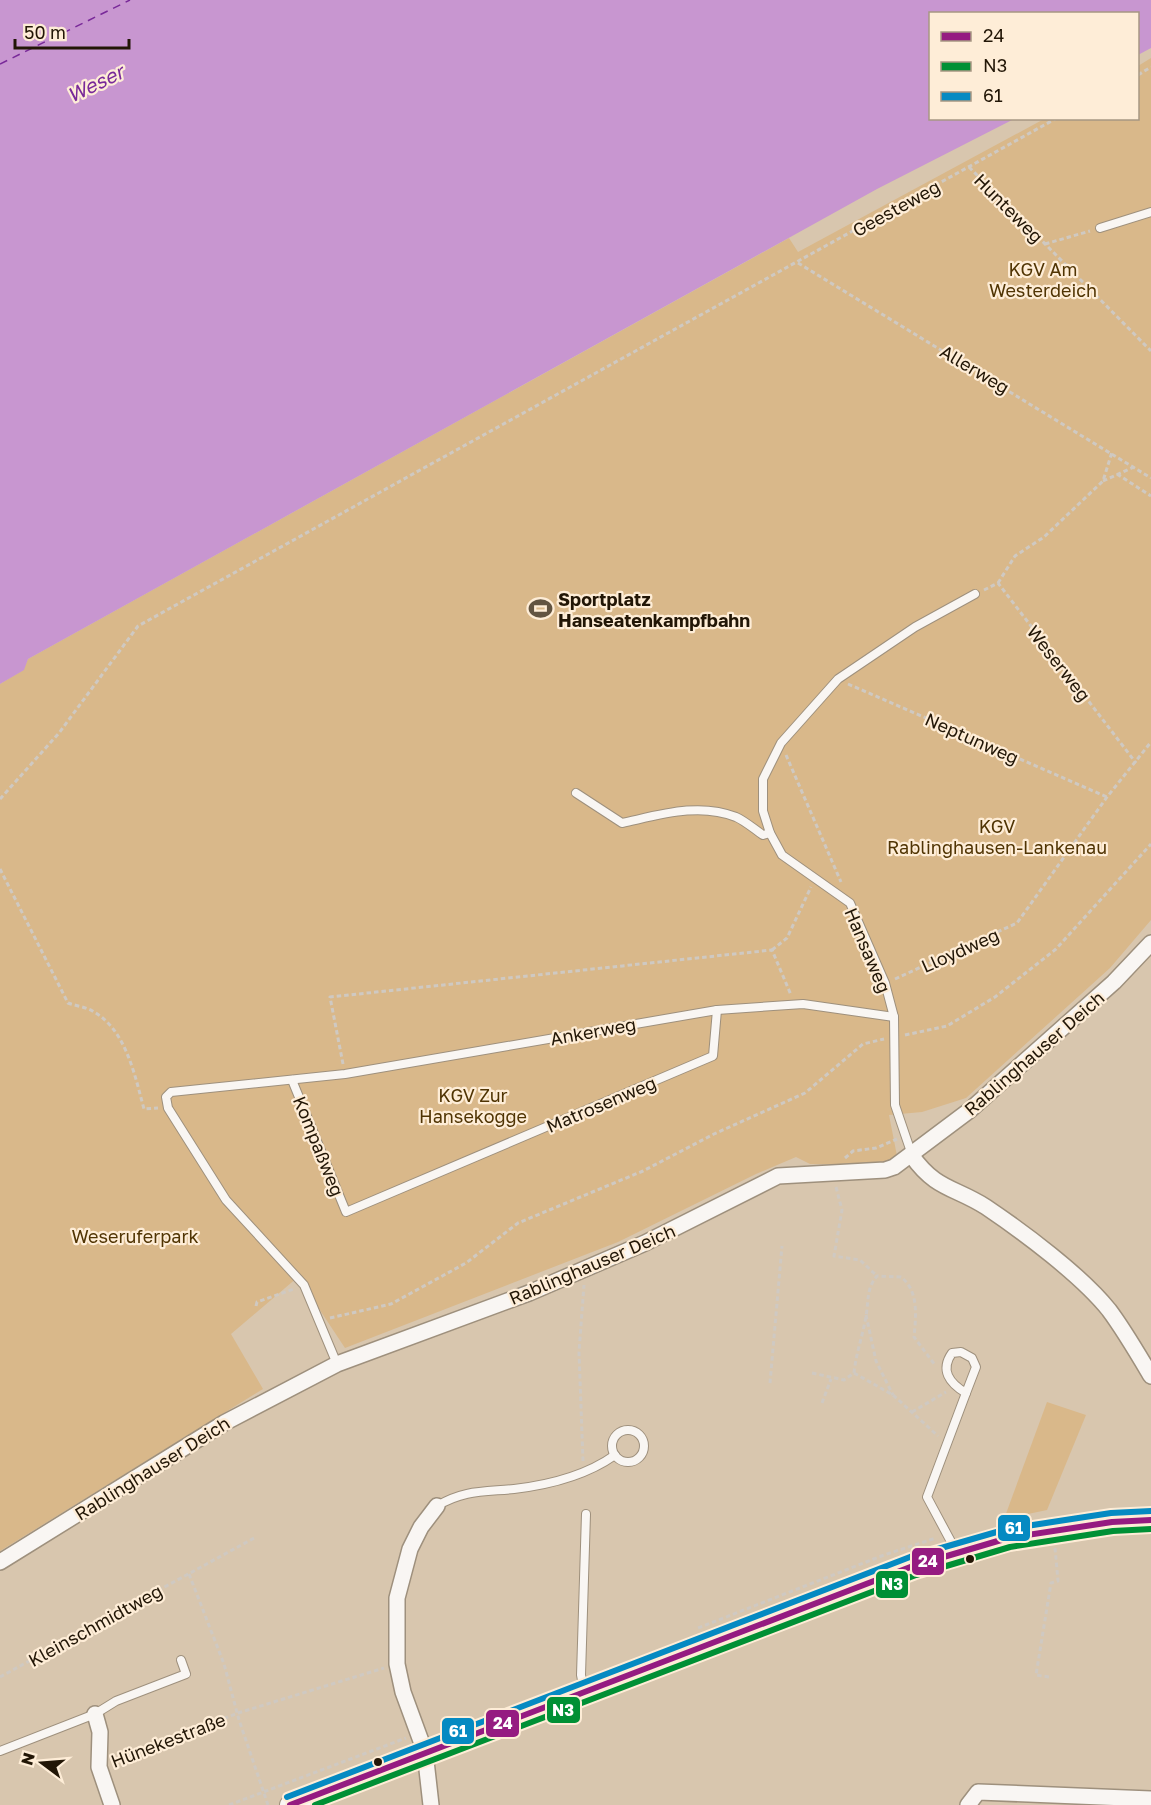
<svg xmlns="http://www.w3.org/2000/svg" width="1151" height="1805" viewBox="0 0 1151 1805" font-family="'Golos Text',sans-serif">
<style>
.green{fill:#d9b88a}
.water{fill:#c896d0}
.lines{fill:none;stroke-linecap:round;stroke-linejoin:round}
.ferry{stroke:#792999;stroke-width:1.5;stroke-dasharray:8 6;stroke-linecap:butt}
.lane-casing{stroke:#9e907d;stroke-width:10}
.street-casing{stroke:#9e907d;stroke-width:18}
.secondary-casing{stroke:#9e907d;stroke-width:22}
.path{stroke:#cfc9c2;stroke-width:3;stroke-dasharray:4.5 3;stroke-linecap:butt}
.lane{stroke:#f9f6f3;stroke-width:8}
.street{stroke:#f9f6f3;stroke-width:15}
.secondary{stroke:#f9f6f3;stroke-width:20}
.bus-1-casing{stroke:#feedd7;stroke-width:10}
.bus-2-casing{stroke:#feedd7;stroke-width:10}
.bus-3-casing{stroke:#feedd7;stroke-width:10}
.bus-1{stroke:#951b81;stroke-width:6}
.bus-2{stroke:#009035;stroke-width:6}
.bus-3{stroke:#058ac2;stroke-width:6}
.bus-dot{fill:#221606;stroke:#feedd7;stroke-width:2}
.labels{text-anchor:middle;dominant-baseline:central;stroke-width:4.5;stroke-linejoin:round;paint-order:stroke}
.street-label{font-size:18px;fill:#221606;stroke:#feedd7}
.park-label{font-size:18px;fill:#503403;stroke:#feedd7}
.poi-label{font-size:18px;font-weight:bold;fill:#221606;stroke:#feedd7;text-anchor:start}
.water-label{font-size:20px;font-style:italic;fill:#792999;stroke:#feedd7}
.line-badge{stroke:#feedd7;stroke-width:2}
.badge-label{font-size:16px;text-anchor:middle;font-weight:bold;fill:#fff}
</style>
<rect width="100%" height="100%" fill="#d8c6ae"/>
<g class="green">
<path d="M1151,58V920L1110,968L966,1098L922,1112L889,1115L897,1156L878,1165L810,1164L796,1157L756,1174L618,1242L345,1348L298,1277L231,1334L263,1389L0,1551V684L23,670L28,659L789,238L798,252L1044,119L1138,118V66Z"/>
<path d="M1047,1402L1086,1415L1047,1510L1004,1519Z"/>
</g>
<path class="water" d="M0,0H1151V48L1138,55V14H930V118L1014,119L877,189L28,659L24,670L0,684Z"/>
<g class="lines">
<path class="ferry" d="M0,64L130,0"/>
<defs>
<g id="lane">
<path d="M1100,228L1151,212"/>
<path d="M576,793L622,823C659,815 699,802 736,817C745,821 754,829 763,835L770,833"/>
<path d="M292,1080L346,1212L713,1056L717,1010"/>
<path d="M912,1155L895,1105L894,1017L885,983L850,903L782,855L770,833L763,811V779L781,743L838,679L915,627L975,594"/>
<path d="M961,1352L972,1358L976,1367L966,1393C949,1383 940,1370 952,1353Z"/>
<path d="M337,1364L304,1285L226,1200L168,1108L166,1097L171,1092L345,1074L717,1010L803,1004L894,1017"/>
<circle cx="628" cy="1446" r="16"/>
<path d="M437,1506C464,1490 483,1492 514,1489C548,1485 587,1475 615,1455"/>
<path d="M956,1551L927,1497L966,1393"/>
<path d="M584,1690L581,1675L586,1514"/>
<path d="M0,1751L95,1714L116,1701L186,1674L181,1660"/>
</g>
<g id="street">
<path d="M912,1156C936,1190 955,1187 986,1207C1023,1232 1081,1275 1109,1310C1124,1330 1138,1354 1151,1376"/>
<path d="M0,1562L224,1423L337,1364L529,1293L645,1243L778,1176L885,1170L894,1167L970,1110L1114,982L1151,943"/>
<path d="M95,1714L100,1732L99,1767L112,1805"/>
<path d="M431,1805L425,1752L403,1692L397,1664V1598L410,1549L421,1527L437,1506"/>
<path d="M968,1805L978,1792L1151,1799"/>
</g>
<path id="secondary" d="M290,1805L913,1566L1008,1538L1112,1522L1151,1520"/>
</defs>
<use href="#lane" class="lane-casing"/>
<use href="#street" class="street-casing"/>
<use href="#secondary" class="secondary-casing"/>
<g class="path">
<path d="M1138,75L1151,67"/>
<path d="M969,167L1151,351"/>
<path d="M1045,244L1090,231"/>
<path d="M798,263L1151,478"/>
<path d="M1117,474L1151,496"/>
<path d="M1103,481L1134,467"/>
<path d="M998,583L1015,556L1044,537L1103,481L1112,452"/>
<path d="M984,590L998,583L1136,763"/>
<path d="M848,684L1107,797"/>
<path d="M786,755L841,882"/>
<path d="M0,799L59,733L138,626L1057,118"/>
<path d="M0,869L68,1003C76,1006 87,1007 94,1012C126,1030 135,1076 144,1109L158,1108"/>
<path d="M772,950L787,938L811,887"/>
<path d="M895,979L1017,923L1107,797L1151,742"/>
<path d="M905,1035L947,1026L995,997L1056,949L1151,844"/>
<path d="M343,1064L330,997L772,950L791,995"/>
<path d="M845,1158L853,1151L876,1148L897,1139"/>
<path d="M836,1187L842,1210L834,1256L860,1260L877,1276"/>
<path d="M256,1306L257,1302L294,1289"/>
<path d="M866,1315L876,1361L893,1395"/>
<path d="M330,1318L391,1304L466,1263L518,1223L643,1171L714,1134L805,1093L863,1044L884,1039"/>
<path d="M812,1373L844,1380L854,1373C856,1353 863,1335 866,1316C869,1300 866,1289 877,1276L901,1277C919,1291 916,1316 914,1337L935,1365"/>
<path d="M854,1373L893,1395L938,1436"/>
<path d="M770,1383L782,1246"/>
<path d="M822,1403L831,1379"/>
<path d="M912,1412L946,1392"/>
<path d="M583,1461L579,1352L584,1285"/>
<path d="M189,1574L224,1664L239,1720L268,1805"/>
<path d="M698,1628L884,1555L936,1538"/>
<path d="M0,1677L256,1537"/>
<path d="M1049,1677L1036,1675L1051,1583L1058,1581L1055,1548"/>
<path d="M112,1762L238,1713L384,1668"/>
<path d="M229,1805L406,1738"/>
</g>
<use href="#lane" class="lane"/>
<use href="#street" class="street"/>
<use href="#secondary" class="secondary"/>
<defs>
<path id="bus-1" d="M290,1805L913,1566L1008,1538L1112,1522L1151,1520"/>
<path id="bus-2" d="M315,1805L916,1575L1010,1547L1113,1531L1151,1529"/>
<path id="bus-3" d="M287,1797L910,1557L1007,1529L1111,1513L1151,1511"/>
</defs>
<use href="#bus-1" class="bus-1-casing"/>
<use href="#bus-2" class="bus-2-casing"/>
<use href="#bus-3" class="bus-3-casing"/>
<use href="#bus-1" class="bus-1"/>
<use href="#bus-2" class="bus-2"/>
<use href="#bus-3" class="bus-3"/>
</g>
<defs>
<symbol id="stadium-bare" viewBox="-9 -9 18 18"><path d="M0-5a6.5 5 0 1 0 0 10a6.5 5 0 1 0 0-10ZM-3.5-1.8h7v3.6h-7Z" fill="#625441" stroke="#feedd7" stroke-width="2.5" paint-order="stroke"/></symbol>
</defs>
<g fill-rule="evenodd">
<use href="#stadium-bare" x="524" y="592" width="33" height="33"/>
</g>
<g class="bus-dot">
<circle cx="970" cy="1559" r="5"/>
<circle cx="378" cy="1762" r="5"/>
</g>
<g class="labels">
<g class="street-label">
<text transform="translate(896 208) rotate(-29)">Geesteweg</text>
<text transform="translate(1009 208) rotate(45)">Hunteweg</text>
<text transform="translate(975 369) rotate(31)">Allerweg</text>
<text transform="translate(1059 663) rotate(52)">Weserweg</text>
<text transform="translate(972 738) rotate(24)">Neptunweg</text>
<text transform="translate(868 950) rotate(67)">Hansaweg</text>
<text transform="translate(960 950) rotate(-24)">Lloydweg</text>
<text transform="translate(593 1031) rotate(-10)">Ankerweg</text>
<text transform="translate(1034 1053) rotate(-41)">Rablinghauser Deich</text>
<text transform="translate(601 1104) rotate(-23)">Matrosenweg</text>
<text transform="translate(319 1146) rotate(68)">Kompaßweg</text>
<text transform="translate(592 1264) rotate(-23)">Rablinghauser Deich</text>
<text transform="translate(152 1468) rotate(-32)">Rablinghauser Deich</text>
<text transform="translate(95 1625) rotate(-29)">Kleinschmidtweg</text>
<text transform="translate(168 1740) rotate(-21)">Hünekestraße</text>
</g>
<g class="park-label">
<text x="1043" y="269">KGV Am<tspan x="1043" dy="21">Westerdeich</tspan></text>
<text x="997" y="826">KGV<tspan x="997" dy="21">Rablinghausen-Lankenau</tspan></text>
<text x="473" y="1095">KGV Zur<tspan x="473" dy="21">Hansekogge</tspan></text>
<text x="135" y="1236">Weseruferpark</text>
</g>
<g class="poi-label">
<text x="558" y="599">Sportplatz<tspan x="558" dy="21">Hanseatenkampfbahn</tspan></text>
</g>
<g class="water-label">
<text transform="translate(95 83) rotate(-26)">Weser</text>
</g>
</g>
<g class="line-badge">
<rect x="997" y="1514" width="34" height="28" rx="6" fill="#058ac2"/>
<rect x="911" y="1547" width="34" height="29" rx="6" fill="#951b81"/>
<rect x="875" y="1570" width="34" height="29" rx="6" fill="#009035"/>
<rect x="546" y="1696" width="35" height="28" rx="6" fill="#009035"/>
<rect x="485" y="1709" width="35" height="29" rx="6" fill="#951b81"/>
<rect x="441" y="1717" width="34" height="28" rx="6" fill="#058ac2"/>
</g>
<g class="badge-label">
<text x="1014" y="1534">61</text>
<text x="928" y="1567">24</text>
<text x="892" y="1590">N3</text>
<text x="563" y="1716">N3</text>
<text x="503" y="1729">24</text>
<text x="458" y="1737">61</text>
</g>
<rect x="929" y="12" width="210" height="108" fill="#feedd7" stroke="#a69783" stroke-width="1.5"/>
<rect x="941" y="32" width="30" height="9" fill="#951b81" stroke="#a69783" stroke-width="1.5"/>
<text x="983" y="42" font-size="18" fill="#221606">24</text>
<rect x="941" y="62" width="30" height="9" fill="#009035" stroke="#a69783" stroke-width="1.5"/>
<text x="983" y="72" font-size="18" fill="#221606">N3</text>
<rect x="941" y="92" width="30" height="9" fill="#058ac2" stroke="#a69783" stroke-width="1.5"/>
<text x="983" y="102" font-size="18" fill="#221606">61</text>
<g transform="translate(42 1763) rotate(286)" stroke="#feedd7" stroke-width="4.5" paint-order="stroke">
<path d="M0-4.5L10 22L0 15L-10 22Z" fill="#221606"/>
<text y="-9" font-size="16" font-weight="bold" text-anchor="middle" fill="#221606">N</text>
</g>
<path d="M15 39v9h114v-9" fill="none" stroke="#221606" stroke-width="3"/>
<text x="24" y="39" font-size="18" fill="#221606" stroke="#feedd7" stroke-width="4.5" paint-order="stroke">50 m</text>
</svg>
